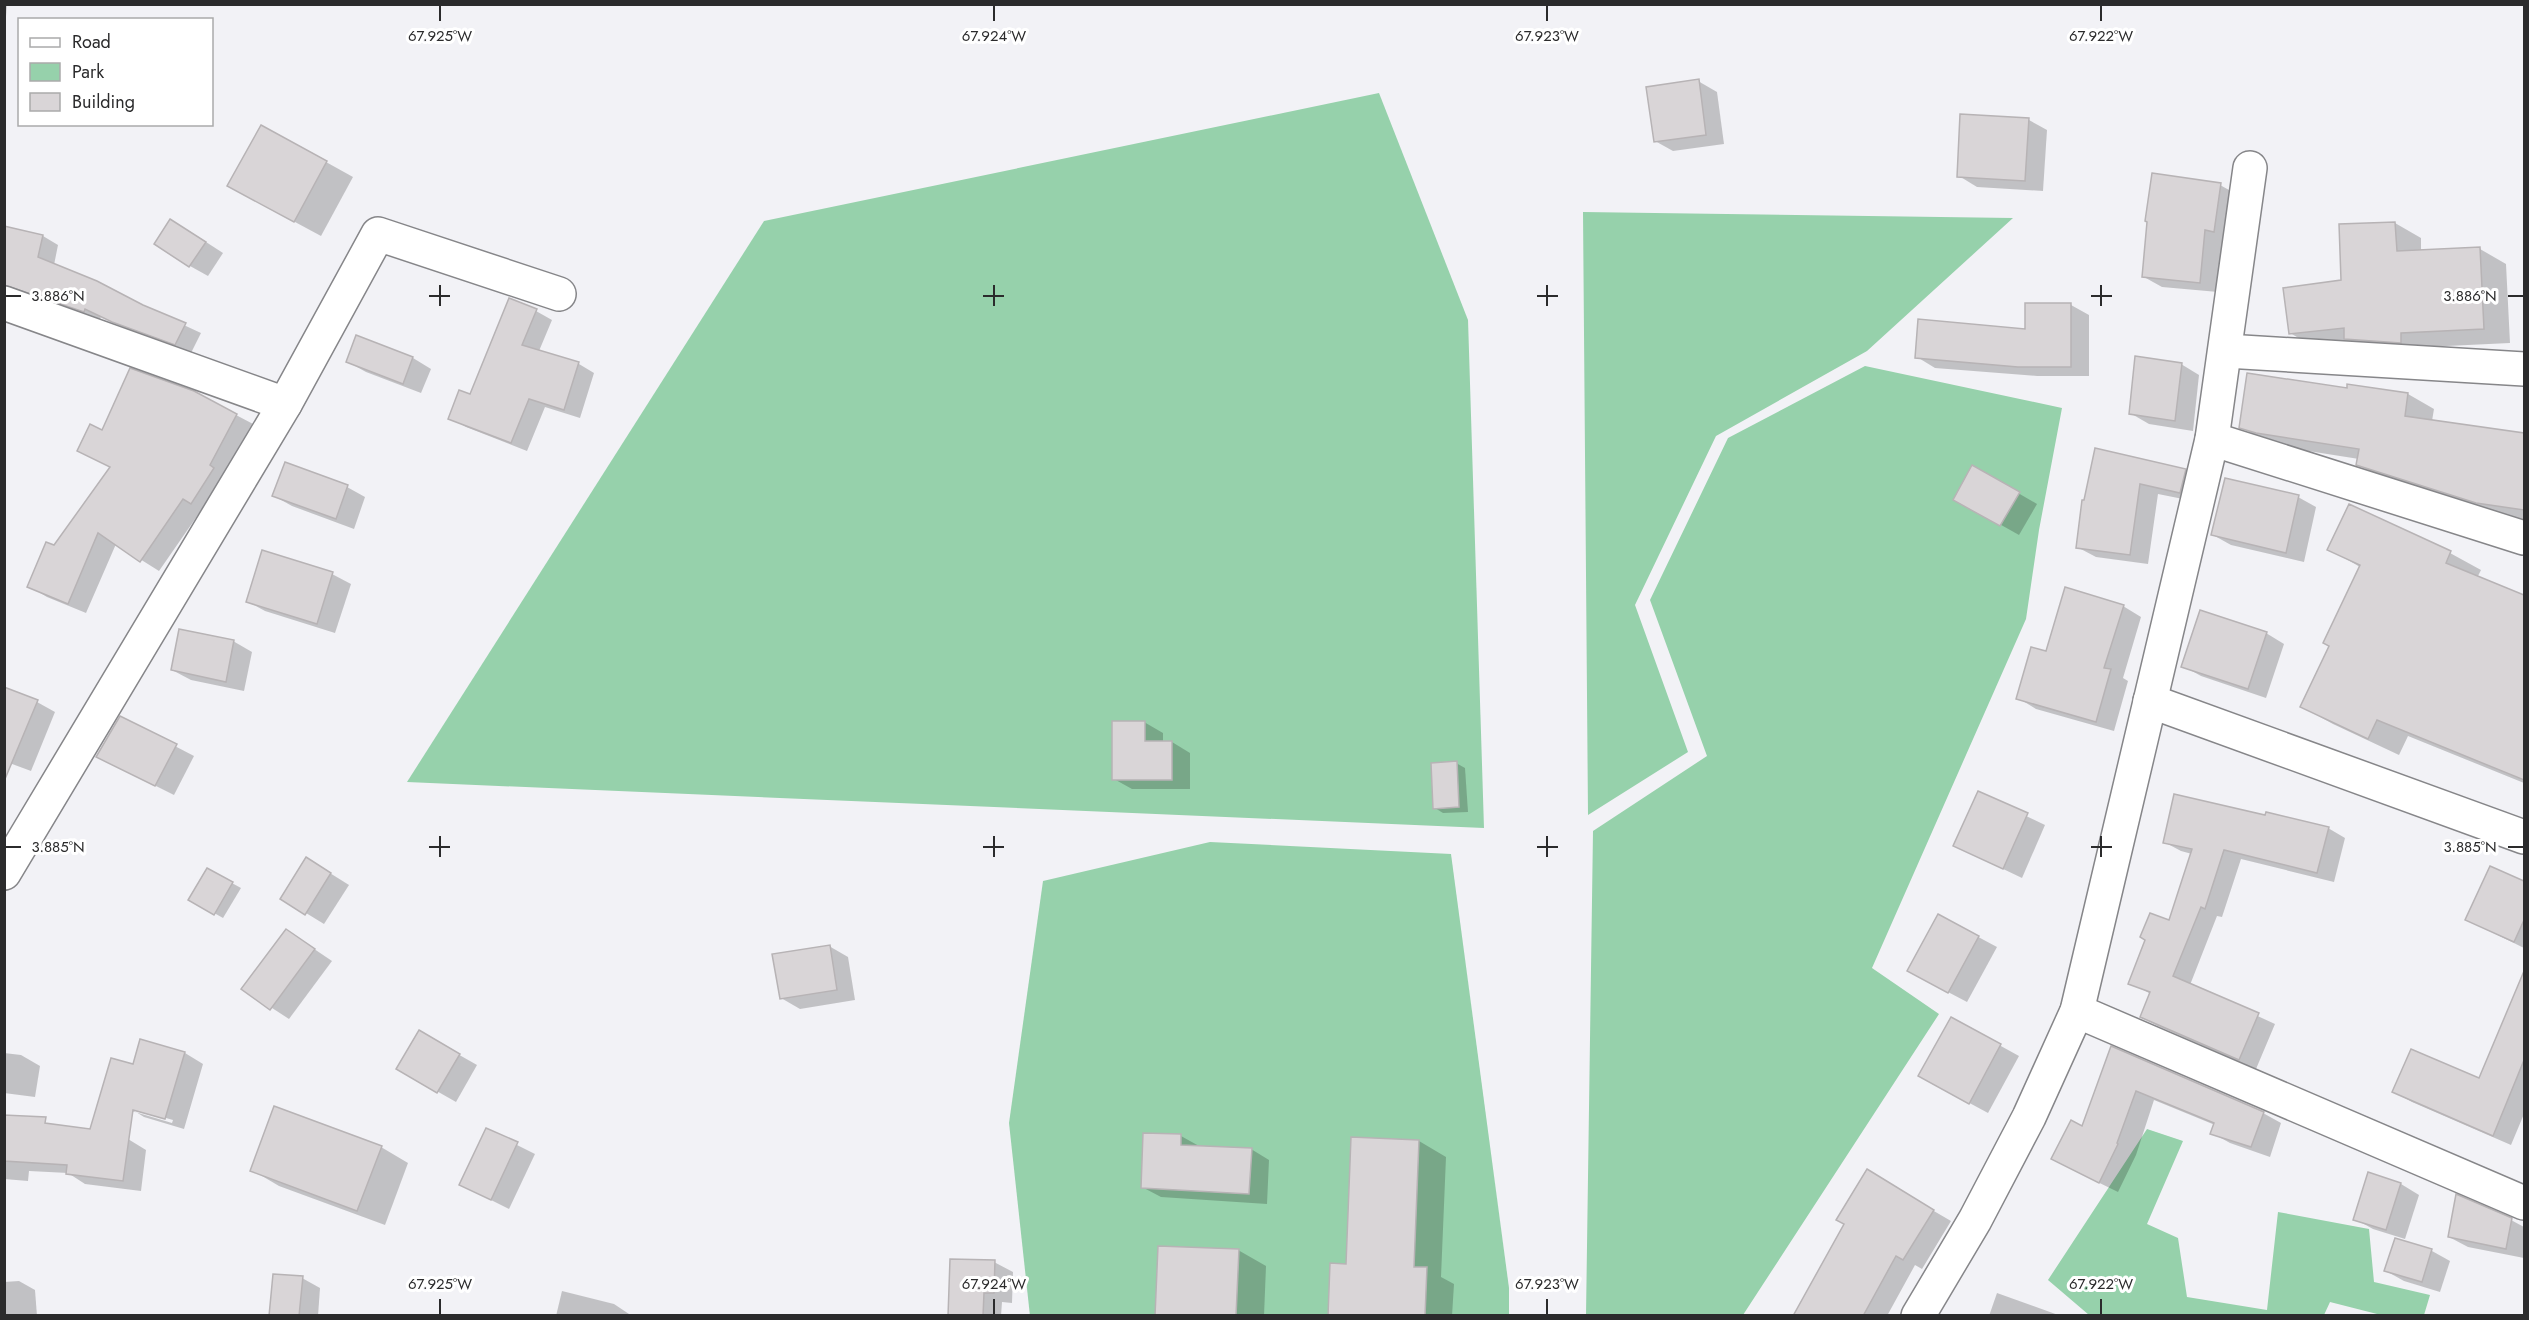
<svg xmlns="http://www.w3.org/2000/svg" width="2529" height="1320" viewBox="0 0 2529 1320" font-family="Jost,sans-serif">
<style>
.green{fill:#96d1ab}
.shadow{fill:#0003;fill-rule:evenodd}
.building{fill:#d9d5d7;stroke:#b7b3b5;stroke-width:1.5}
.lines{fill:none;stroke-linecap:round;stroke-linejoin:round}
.street-casing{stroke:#868689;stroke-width:36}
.street{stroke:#fff;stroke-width:33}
.ticks{fill:none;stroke:#2b2b2c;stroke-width:2}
.ticks-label{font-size:15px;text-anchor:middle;fill:#2b2b2c;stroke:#fff;stroke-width:6;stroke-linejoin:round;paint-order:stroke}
</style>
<rect width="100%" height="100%" fill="#f2f2f6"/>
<g class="green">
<path d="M1379,93L1468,320L1484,828L407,782L764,221Z"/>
<path d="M1583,212L2013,218L1867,351L1716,436L1635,605L1688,752L1588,815Z"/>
<path d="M1865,366L2062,408L2039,530L2026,619L1872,968L1939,1014L1743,1315L1586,1316L1593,831L1707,756L1650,600L1728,438Z"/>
<path d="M1210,842L1451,854L1509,1288V1315L1030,1316L1009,1123L1043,881Z"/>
<path d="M2147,1129L2183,1141L2147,1224L2178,1238L2187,1297L2267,1310L2278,1212L2369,1229L2374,1282L2430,1295L2424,1315H2381L2330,1302L2324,1315H2089L2048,1280Z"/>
</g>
<g class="shadow">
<path d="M4,4H7L4,42Z"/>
<path d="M1698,81L1717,92L1724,144L1673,151L1655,141Z"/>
<path d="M2029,120L2047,130L2043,191L1977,187L1959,176Z"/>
<path d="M326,162L353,177L321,236L256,201Z"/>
<path d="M2220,185L2238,195L2232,241L2223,240L2218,292L2162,287L2144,277Z"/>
<path d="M2395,223L2421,238V251L2480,249L2506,264L2510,343L2426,347L2316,348L2290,333L2343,282Z"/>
<path d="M4,228L43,236L58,245L54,265L201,333L191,353L129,330L101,316L100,320L27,294H16L4,287Z"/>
<path d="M189,231L223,253L208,276L190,266Z"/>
<path d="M2071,305L2089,315V376H2037L1935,368L1917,357L2026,330Z"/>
<path d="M536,311L552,320L539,351L579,364L594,373L580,418L545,407L527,451L466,427L450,418L470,396Z"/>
<path d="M357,337L413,358L431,369L421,393L366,372L348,362Z"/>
<path d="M2181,364L2199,375L2193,431L2149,424L2130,413Z"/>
<path d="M2348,386L2408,394L2434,409L2432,421L2524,435V520L2503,517L2384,479L2358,464L2359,459L2283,447L2267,442L2241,427L2348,389Z"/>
<path d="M236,415L255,425L210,513L202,509L159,571L116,544L86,613L47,597L29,586L112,468L97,460L103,432Z"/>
<path d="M2096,450L2185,471L2203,481L2198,502L2158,494L2148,564L2096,557L2077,547Z"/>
<path d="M1973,467L2037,504L2019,535L1955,499Z"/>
<path d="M347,487L365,497L354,529L292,506L274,496Z"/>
<path d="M2298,497L2316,507L2304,562L2231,545L2213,535Z"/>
<path d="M2349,506L2450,553L2481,570L2477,578L2524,597V783L2408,736L2399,755L2333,724L2302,707L2331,646L2360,567L2329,549Z"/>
<path d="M332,574L351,584L335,633L265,611L247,601Z"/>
<path d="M2123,606L2141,617L2123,678L2128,681L2114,731L2036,709L2018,698L2047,653Z"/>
<path d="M2266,633L2284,644L2266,698L2201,676L2183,666Z"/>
<path d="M233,641L252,652L244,691L191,680L172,670Z"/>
<path d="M37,702L55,712L31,771L4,761Z"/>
<path d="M121,718L194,756L174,795L116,766Z"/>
<path d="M1144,722L1163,733V742H1172L1190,753V789H1132L1114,779Z"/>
<path d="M1456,763L1465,768L1468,812L1443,813L1435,808Z"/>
<path d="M1978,793L2045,825L2022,878L1955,846Z"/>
<path d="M2328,828L2345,838L2334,882L2241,859L2222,917L2217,916L2190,985L2275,1024L2256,1069L2158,1026L2141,1017L2151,994L2130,983L2170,922L2192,854L2181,851L2164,842Z"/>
<path d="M2491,868L2524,883V948L2467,920Z"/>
<path d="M208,870L241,888L223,918L191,900Z"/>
<path d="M325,870L349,885L324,924L306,913Z"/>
<path d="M1939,916L1997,947L1967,1002L1927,981Z"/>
<path d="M286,930L332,961L289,1019L243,989Z"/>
<path d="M829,946L848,957L855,1000L800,1009L781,998Z"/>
<path d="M2510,1009L2524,1015V1114L2511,1145L2412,1102L2394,1092L2480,1080Z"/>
<path d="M1952,1019L2019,1056L1988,1113L1938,1086Z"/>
<path d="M419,1032L477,1065L456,1102L398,1069Z"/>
<path d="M2112,1048L2263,1113L2281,1123L2270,1157L2230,1143L2212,1133L2215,1125L2154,1100L2136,1155L2118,1192L2071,1169L2083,1128Z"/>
<path d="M4,1053L21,1055L40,1066L35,1097L4,1093Z"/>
<path d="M185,1053L203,1064L184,1129L144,1117L136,1112L119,1110L134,1065ZM131,1108L173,1120L172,1123L135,1112Z"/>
<path d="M487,1130L535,1154L509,1209L461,1185Z"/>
<path d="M4,1132L128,1139L146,1150L141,1191L85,1184L68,1173L29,1171L28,1181L4,1179Z"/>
<path d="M1181,1136L1199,1146L1251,1149L1269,1160L1267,1204L1161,1197L1142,1187Z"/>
<path d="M1353,1138L1419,1141L1446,1157L1441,1277L1454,1284L1452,1316H1330L1347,1265Z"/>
<path d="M381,1147L408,1163L385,1225L279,1186L252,1170Z"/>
<path d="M1867,1172L1951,1221L1922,1269L1915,1265L1887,1316H1808Z"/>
<path d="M2369,1174L2401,1184L2419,1195L2405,1239L2373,1229L2355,1219Z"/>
<path d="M2511,1220L2524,1227V1258L2468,1247L2449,1237Z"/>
<path d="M2396,1240L2432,1251L2450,1261L2440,1292L2404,1281L2386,1271Z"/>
<path d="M1238,1250L1266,1266L1264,1316H1156Z"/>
<path d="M994,1262L1013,1272L1012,1303L1002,1302L1001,1316H949Z"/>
<path d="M302,1278L320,1288L318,1316L271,1315Z"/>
<path d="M19,1281L35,1290L37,1316H4V1282Z"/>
<path d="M562,1291L614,1304L632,1316H556Z"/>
<path d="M1997,1293L2061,1316H1989Z"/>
</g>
<g class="building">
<path d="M1699,79L1706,135L1654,142L1646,87Z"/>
<path d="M1960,114L2029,118L2025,181L1957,177Z"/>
<path d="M261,125L327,161L294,222L227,186Z"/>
<path d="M2152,173L2221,183L2214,232L2205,230L2200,283L2142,277L2147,222L2145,221Z"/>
<path d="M170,219L206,242L189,267L154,244Z"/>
<path d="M2395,222L2397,251L2480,247L2484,329L2401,333V343L2344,339V328L2289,334L2283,288L2341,280L2339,224Z"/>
<path d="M4,226L43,235L38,257L97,281L143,305L186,323L175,345L112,322L85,309L84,312L4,285Z"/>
<path d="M509,298L537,309L522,345L579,362L564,410L529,399L511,443L448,419L459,390L470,394Z"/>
<path d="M2025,303H2071V367H2018L1915,358L1918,319L2025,329Z"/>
<path d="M356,335L413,357L403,384L346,362Z"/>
<path d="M2135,356L2182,363L2175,421L2129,414Z"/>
<path d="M130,368L194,391L237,414L210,465L214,468L191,504L183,499L140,562L98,533L68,604L27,587L46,542L54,545L110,467L77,451L90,424L102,430Z"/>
<path d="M2247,373L2347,388V384L2408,393L2405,416L2524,433V510L2476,503L2356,465L2359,449L2256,433L2239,428Z"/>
<path d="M2095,448L2186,469L2180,493L2140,484L2130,555L2076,548L2082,500H2084Z"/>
<path d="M285,462L348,485L336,519L272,496Z"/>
<path d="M1972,465L2020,492L2000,526L1953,500Z"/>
<path d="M2225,478L2299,495L2286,553L2211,535Z"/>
<path d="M2349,504L2451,551L2446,563L2524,595V780L2377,720L2368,739L2300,707L2329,646L2323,643L2360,565L2327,550Z"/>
<path d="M262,550L333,572L317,624L246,602Z"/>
<path d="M2065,587L2124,605L2104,668L2111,669L2096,722L2016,699L2031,647L2046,651Z"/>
<path d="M2200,610L2267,632L2248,689L2181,667Z"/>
<path d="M179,629L234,640L226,682L171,670Z"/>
<path d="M4,687L38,700L5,779H4Z"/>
<path d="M120,716L177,744L155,786L96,757Z"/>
<path d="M1112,721H1145V741H1172V780H1112Z"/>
<path d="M1457,761L1459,807L1433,809L1431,763Z"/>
<path d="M1978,791L2028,813L2003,869L1953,846Z"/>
<path d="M2174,794L2265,815L2266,812L2329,827L2317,873L2224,850L2205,909L2201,907L2173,976L2259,1013L2239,1060L2140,1017L2150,992L2128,984L2145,940L2140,937L2150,913L2169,920L2192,849L2163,843Z"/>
<path d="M306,857L331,873L305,915L280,899Z"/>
<path d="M2490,866L2524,881V920L2514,942L2465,920Z"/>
<path d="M207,868L233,882L214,915L188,900Z"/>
<path d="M1938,914L1979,936L1948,993L1907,971Z"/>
<path d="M286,929L315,949L270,1010L241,989Z"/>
<path d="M830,945L837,990L780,999L772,954Z"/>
<path d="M2524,971V1060L2493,1136L2392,1092L2411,1049L2479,1078Z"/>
<path d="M1951,1017L2001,1044L1969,1104L1918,1076Z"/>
<path d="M419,1030L460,1054L437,1093L396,1069Z"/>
<path d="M140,1039L185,1052L165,1119L133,1110L123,1181L66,1174L67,1165L4,1161V1115L46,1117L45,1123L90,1129L111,1058L133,1064Z"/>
<path d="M2111,1046L2264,1112L2251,1147L2210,1134L2214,1123L2136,1091L2117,1143L2118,1144L2099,1183L2051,1159L2071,1120L2082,1126Z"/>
<path d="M274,1106L382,1146L357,1211L250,1171Z"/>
<path d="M486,1128L518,1142L491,1200L459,1185Z"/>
<path d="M1143,1133L1181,1134V1145L1252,1148L1249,1194L1141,1188Z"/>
<path d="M1351,1137L1419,1140L1414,1267H1427L1425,1316H1328L1330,1263L1346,1264Z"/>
<path d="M1867,1169L1934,1210L1903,1260L1896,1256L1863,1316H1793L1844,1224L1836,1220Z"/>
<path d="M2368,1172L2401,1183L2386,1230L2353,1220Z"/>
<path d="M2456,1194L2512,1218L2506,1249L2448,1237Z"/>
<path d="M2395,1238L2432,1249L2422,1282L2384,1271Z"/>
<path d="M1158,1246L1239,1249L1236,1316H1155Z"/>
<path d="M950,1259L995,1260L994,1293H984L983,1316H948Z"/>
<path d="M273,1274L303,1276L299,1316H269Z"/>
</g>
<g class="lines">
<defs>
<g id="street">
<path d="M4,303L285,404"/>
<path d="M2226,351L2524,369"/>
<path d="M2212,439L2524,538"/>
<path d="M2150,701L2524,837"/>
<path d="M4,873L285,404L378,234L559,294"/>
<path d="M2077,1011L2524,1203"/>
<path d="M1918,1316L1975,1220L2029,1117L2077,1011L2212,439L2250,168"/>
</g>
</defs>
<use href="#street" class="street-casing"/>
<use href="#street" class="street"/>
</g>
<path class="ticks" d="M440,6V21M994,6V21M1547,6V21M2101,6V21M440,285V306M994,285V306M1547,285V306M2101,285V306M6,296H21M429,296H450M983,296H1004M1537,296H1558M2091,296H2112M2508,296H2523M440,836V857M994,836V857M1547,836V857M2101,836V857M6,847H21M429,847H450M983,847H1004M1537,847H1558M2091,847H2112M2508,847H2523M440,1299V1314M994,1299V1314M1547,1299V1314M2101,1299V1314"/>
<g class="ticks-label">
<text x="440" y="41">67.925°W</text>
<text x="994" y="41">67.924°W</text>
<text x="1547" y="41">67.923°W</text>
<text x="2101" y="41">67.922°W</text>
<text x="58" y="301">3.886°N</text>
<text x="2470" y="301">3.886°N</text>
<text x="58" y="852">3.885°N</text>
<text x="2470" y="852">3.885°N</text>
<text x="440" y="1289">67.925°W</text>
<text x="994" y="1289">67.924°W</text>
<text x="1547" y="1289">67.923°W</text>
<text x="2101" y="1289">67.922°W</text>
</g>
<rect width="2529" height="1320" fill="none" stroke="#2b2b2c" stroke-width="12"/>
<rect x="18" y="18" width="195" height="108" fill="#ffffff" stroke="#aaaaab" stroke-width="1.5"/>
<rect x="30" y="38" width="30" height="9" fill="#ffffff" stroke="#aaaaab" stroke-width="1.5"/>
<text x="72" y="48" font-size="18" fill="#2b2b2c">Road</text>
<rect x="30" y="63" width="30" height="18" fill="#96d1ab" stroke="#aaaaab" stroke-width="1.5"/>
<text x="72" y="78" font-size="18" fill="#2b2b2c">Park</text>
<rect x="30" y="93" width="30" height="18" fill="#d9d5d7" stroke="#aaaaab" stroke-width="1.5"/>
<text x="72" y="108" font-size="18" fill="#2b2b2c">Building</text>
</svg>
